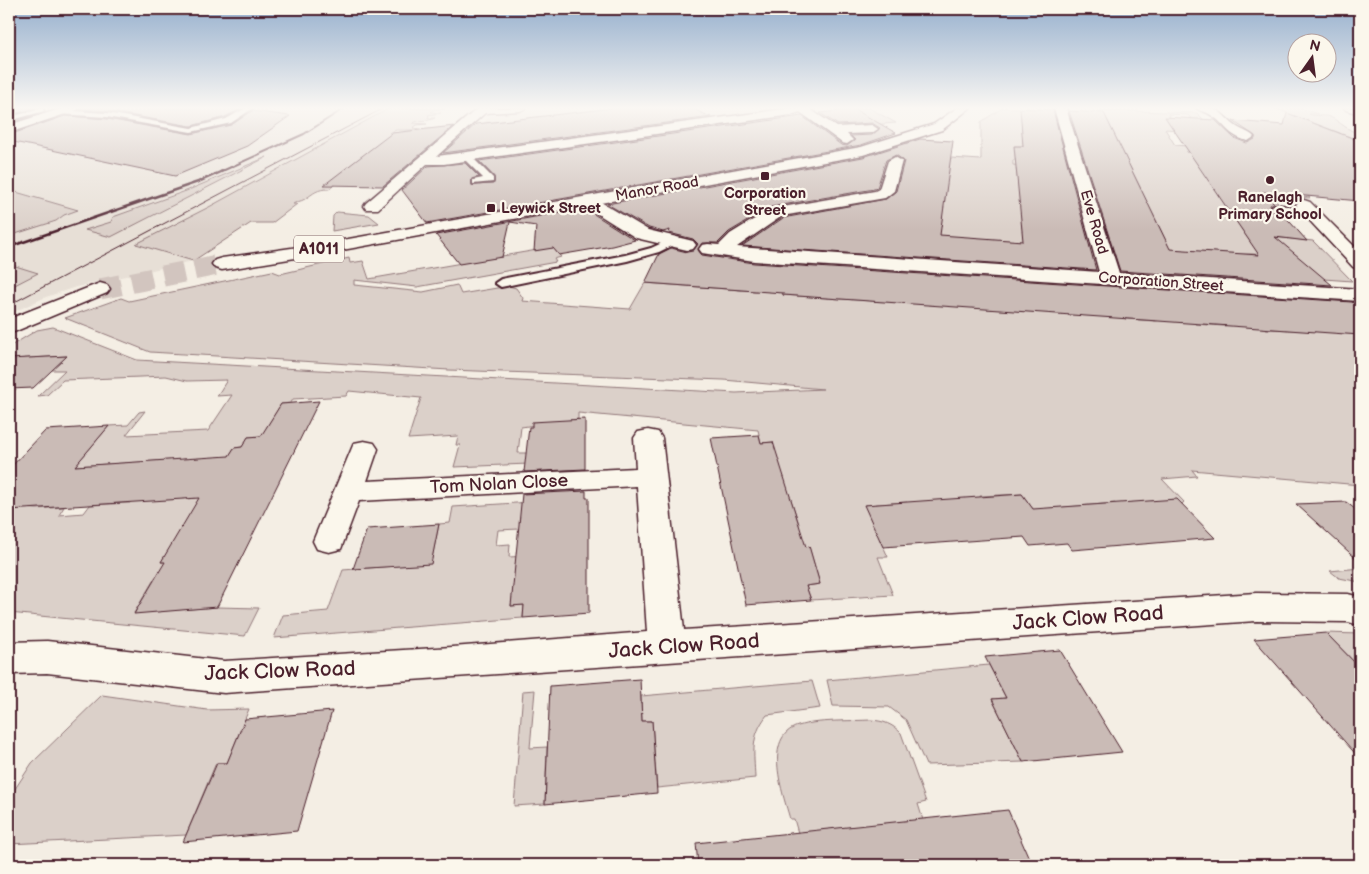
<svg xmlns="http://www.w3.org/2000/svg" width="1369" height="874" viewBox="0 0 1369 874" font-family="'Balsamiq Sans',sans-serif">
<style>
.built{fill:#e7dfd6}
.green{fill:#dbd0c9;stroke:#92787a}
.building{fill:#cabbb6;stroke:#4a1f2b}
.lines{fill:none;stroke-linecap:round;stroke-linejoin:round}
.primary-tunnel{stroke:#d2c5bf;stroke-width:21;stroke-dasharray:21 11;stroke-linecap:butt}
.service-casing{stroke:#4a1f2b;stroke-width:4}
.minor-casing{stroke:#4a1f2b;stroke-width:3}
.primary-casing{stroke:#4a1f2b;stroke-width:3}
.service{fill:#fbf7ec;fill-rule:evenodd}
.minor{fill:#fbf7ec;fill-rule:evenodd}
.primary{fill:#fbf7ec;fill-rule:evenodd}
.tram{stroke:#4a1f2b;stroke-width:1}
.rail-far1{stroke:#4a1f2b;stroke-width:2}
.rail{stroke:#4a1f2b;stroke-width:2.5}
.poi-dot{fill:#4a1f2b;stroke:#fbf7ec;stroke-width:2}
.labels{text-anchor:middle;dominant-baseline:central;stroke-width:4.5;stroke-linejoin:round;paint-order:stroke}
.far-street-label{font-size:15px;fill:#4a1f2b;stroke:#fbf7ec}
.far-poi-label{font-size:15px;font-weight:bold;fill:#4a1f2b;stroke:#fbf7ec}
.shield{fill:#fbf7ec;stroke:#7f6065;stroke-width:1}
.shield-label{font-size:16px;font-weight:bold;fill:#4a1f2b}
.street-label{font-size:18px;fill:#4a1f2b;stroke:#fbf7ec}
.near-street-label{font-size:21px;fill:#4a1f2b;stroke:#fbf7ec}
</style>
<rect width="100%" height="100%" fill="#f4eee4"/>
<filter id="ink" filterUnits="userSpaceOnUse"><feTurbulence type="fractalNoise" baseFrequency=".02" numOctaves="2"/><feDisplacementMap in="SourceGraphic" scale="10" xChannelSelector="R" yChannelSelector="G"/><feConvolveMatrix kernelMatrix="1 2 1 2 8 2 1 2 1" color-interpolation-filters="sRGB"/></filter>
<g filter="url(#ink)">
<g class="built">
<path d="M9,108H63L9,125Z"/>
<path d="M86,108H404L251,223L193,261L76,287L46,297L9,314V236L56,221L64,215L77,210L9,190V132Z"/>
<path d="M557,108H783L453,153L491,115Z"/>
</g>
<g class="green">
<path d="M390,108L445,109H435L431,112L441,113L428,115L429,116L428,118H435C428,122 419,119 413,123L427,124L417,125L413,128L421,129L419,130H396L389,133L436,134L397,137L329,189C317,189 314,193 305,199C300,202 297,201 293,204H297L272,223H251L193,261L136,244L209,207Z"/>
<path d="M852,108H869L896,123L857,126L855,125L878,123Z"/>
<path d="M1002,108H1020L1026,160H1013V165L1026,166L1022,228L1073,234L1076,253L972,239L776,219C784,213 835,204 845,206C853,208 862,213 870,216L951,158L981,160V122Z"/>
<path d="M1274,108H1300L1318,114H1309C1316,117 1325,114 1332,118C1337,120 1350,132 1360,134V145H1336L1354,139L1348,136H1335L1340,133Z"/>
<path d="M1136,111L1197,113L1216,132L1201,131L1188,115L1168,114L1179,130L1165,129L1175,145L1300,155L1315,163H1360V168L1186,152L1279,169L1310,198L1272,195L1278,202L1257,201L1251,235L1313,241L1352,281L1324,279L1279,256L1252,254L1166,256L1104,113L1089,112Z"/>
<path d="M267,157L111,237L85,230L111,222L113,217L186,191Z"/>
<path d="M9,190L78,210L64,215L56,221L9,236Z"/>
<path d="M337,212L369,215L379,223L332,231L333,216Z"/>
<path d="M547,241L561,257L554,259L556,262L417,287L354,280V285L423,292L457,285L461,294L509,286L516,288L523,298L522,301L630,309L645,283L755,291L784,286L783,295L872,301L1118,309L1125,319L1156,321L1187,314L1195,324L1224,326L1256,318L1266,329L1360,332V485L1192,470L1197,476L1162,479L1184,502L1182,504L1119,508L1115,503L1042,509L1047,528L1022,494L980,496L982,501L909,506L907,502L865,505L888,557H878L893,595L811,600L806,586L820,584L809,547H794L799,524L789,494H777L773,442L761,443L758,430L578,413V419L521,427L518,453H530L529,464L454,467L460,445H456L458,436L408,439L421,398L349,391L346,396L293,399L291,403L281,404L267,427L273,435L248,437L242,447L234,448L161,562L177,561L156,576L134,613L217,607L259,608L245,636L9,613V507L37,509L64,507L59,515L84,513L90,505L130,503L160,461L75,466L109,426L128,425L139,412L145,411L126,435L208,431L232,395L217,396L227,380L187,381L166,376L63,380L47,395L38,396L65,370H52L67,356L13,359L9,362V347L37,330L53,327L137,360L736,393L823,389L724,380L449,370L150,352L65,318L121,298L129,301L272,271L280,274L349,258L350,263L363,261L369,279L543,249Z"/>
<path d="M9,264L38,273L9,288Z"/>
<path d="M532,502L519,529L498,530L496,545L510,544L509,557L528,556L516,565L511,606L524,605L523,618L274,638L283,615L328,611L343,570L431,563L439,524L450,523L453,507Z"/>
<path d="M1360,568V582L1339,578L1330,571Z"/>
<path d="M1326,633L1360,634V667H1359Z"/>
<path d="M989,665L1006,698L992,699L1023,762L926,765L906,720L889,707L833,706L827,680Z"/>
<path d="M812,681L820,708L767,715C750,737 754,752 755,778L657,788L652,721H642L641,696Z"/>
<path d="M535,690L530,748L547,747L545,804L514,806L523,691Z"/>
<path d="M102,695L207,710L249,709L227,763H216L186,835L9,844V798L32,763Z"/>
<path d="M871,720C884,721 892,724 901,733L926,802L918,804L923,820L798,833L794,819H790C783,794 762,737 798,726C815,720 852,721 871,720Z"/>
</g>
<g class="building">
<path d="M9,108H34V109L9,115Z"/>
<path d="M81,108H230L240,109L225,117L191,126L107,111L80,109Z"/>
<path d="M613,108H684L693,109L711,117L443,153L476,124Z"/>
<path d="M1020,108L1053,110L1096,270L742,246L783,218L886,199L896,191L904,161L896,155L886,160L877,188L874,189L771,207L729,232L718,243H702L698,250L702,255L754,263L1352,302L1360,309V335L783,295V293L645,283L659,254L671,248L687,252L693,251L698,244L693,239L669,233L670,230L663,232L649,228L607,204L863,157L920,139L953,141L940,235L1023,241L1014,146H1023Z"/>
<path d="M854,109L896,133L861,145L427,223L402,190L428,166L465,163L479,177L472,179V185L493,184L494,177L479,161L802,116L841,145L847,146L855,140L851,136L872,135L880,128L872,123L838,125L820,113Z"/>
<path d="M252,111L290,116L247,146L175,176L9,141V135L65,116L107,119L191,134L231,125Z"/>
<path d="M1069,111L1104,113L1170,249L1259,255L1165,117L1215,120L1234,138L1247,143L1255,139V136L1233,121L1284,125L1287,113L1360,141V201L1263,192L1274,203L1270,205L1271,211L1282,213L1307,241L1275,237L1332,285L1120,271Z"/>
<path d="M454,126L383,186L324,185L392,133Z"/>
<path d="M584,208L635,240L612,246L559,255L553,248L534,251L536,226L510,222L502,257L459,264L436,235Z"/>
<path d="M67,356L33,388L9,389V359Z"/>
<path d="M319,401L217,607L134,614L165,562H161L199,498L9,510V469L46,430L109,426L75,466L229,456L234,448L242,447L248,437L261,436L281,404Z"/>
<path d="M585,419V469L524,472L529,427H532V422Z"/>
<path d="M759,435L761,443L773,442L806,547L809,546L820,584L806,586L811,600L746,605L711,438Z"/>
<path d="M586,491V498H589V613L523,618L524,605L511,606L522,494Z"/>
<path d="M1022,494L1033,509L1177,499L1215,538L1072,550L1067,543L1030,546L1024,537L883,547L864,505Z"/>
<path d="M1346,502L1360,513V562L1296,504Z"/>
<path d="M439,524L431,564L353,569L367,529Z"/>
<path d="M1326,633L1360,668V759L1254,639Z"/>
<path d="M1060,650L1094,706L1122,752L1023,762L992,699L1006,698L985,657Z"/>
<path d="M640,679L642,721H652L657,793L545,804L550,686Z"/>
<path d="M332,711L297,831L183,842L217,763H227L245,719Z"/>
<path d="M1008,810L1032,865H698L696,843Z"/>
</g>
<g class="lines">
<path class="primary-tunnel" d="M100,289L222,264"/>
<defs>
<g id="service">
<path d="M36,108H42L44,111L9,121V117L37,110Z"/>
<path d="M246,108H253L231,123L191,132L107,117L60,114L57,112L60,110L107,113L191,128L226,119Z"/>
<path d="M464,155H470L493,178V182L473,184V180L483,178L464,159Z"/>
<path d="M1275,205L1310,208L1315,211L1310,214L1272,210V206Z"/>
<path d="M671,239L676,242L675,244L659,252L627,261L501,287L495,283L501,279L625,255L651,248Z"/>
</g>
<g id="minor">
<path d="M63,108H79L77,110L9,133V125Z"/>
<path d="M478,108H526L520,111L485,113L437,156L792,108H808L837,127L872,125L878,129L872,133L847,134L853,140L847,144L842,143L800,112L791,115L444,164H427L378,209H366L364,206L366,203Z"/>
<path d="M1054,108H1066L1119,273L1360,289V301L754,261L708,254L702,253L699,249L702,245L708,244L719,245L730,234L771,209L875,191L879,189L888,161L895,157L902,161L894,191L885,198L782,216L737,247L1099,272Z"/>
<path d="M1196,108C1221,105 1220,115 1237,127C1243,131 1250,132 1254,137L1248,141C1227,136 1226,124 1211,115C1206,111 1201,112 1196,108Z"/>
<path d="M1344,108H1360V114L1346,110Z"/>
<path d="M588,196L594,198L648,230L693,241L696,245L693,249L687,250L636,238L582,204L580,201L582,198Z"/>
<path d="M1304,200L1310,202L1360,252V269L1353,267L1298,208L1296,205L1298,202Z"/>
<path d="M648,430L658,432L662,438L684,630L1256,593L1348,594L1360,597V625L1348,622L1256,621L224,693L47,673L9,674V642L47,641L224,661L452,647L647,632L637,486L359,501L341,549L329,552L317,549L313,541L354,443L364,441L374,443L378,449L367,481L636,468L634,438L638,432Z"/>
</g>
<g id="primary">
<path d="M957,108H970L942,130L863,155L326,253L222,270L215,268L212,264L215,260L222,258L326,243L861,147L934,124Z"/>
<path d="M100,283L107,285L110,289L107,293L9,334V319Z"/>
</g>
</defs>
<use href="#service" class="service-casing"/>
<use href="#minor" class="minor-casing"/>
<use href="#primary" class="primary-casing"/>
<use href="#service" class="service"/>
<use href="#minor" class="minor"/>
<use href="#primary" class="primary"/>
<path class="tram" d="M9,305L384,108"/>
<path class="rail-far1" d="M220,172L304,134L345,108"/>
<path class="rail" d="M9,247L198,182L223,171"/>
</g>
</g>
<linearGradient id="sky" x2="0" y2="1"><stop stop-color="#95afcd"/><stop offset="0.47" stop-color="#faf7f3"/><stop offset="1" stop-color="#faf7f3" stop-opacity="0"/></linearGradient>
<rect width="1369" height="230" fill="url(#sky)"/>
<g class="poi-dot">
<rect x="760" y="171" width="10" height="10" rx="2.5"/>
<circle cx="1270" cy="180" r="5"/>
<rect x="486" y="203" width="10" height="10" rx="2.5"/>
</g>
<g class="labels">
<g class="far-street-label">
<text transform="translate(657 189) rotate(-10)">Manor Road</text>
<text transform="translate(1094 222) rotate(74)">Eve Road</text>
<text transform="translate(1161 282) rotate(4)">Corporation Street</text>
</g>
<g class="far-poi-label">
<text x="765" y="193">Corporation<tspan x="765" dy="17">Street</tspan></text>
<text x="1270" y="197">Ranelagh<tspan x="1270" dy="17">Primary School</tspan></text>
<text x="501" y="208" text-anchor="start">Leywick Street</text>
</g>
<rect class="shield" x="294" y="235.5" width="50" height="27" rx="4"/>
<g class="shield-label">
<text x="319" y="249">A1011</text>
</g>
<g class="street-label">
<text transform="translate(499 484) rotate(-3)">Tom Nolan Close</text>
</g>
<g class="near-street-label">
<text transform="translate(1088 618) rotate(-4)">Jack Clow Road</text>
<text transform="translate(684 646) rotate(-4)">Jack Clow Road</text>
<text transform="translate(280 671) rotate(-2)">Jack Clow Road</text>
</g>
</g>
<rect width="1369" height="874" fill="none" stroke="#fbf7ec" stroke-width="30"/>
<rect x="15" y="15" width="1339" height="844" fill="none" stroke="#4a1f2b" stroke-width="2" filter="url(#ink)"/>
<g transform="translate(1312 58) rotate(14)"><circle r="24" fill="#fbf7ec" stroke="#b4a19f"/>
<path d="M0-4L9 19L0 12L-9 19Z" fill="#4a1f2b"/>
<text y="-8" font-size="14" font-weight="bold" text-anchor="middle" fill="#4a1f2b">N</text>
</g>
</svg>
